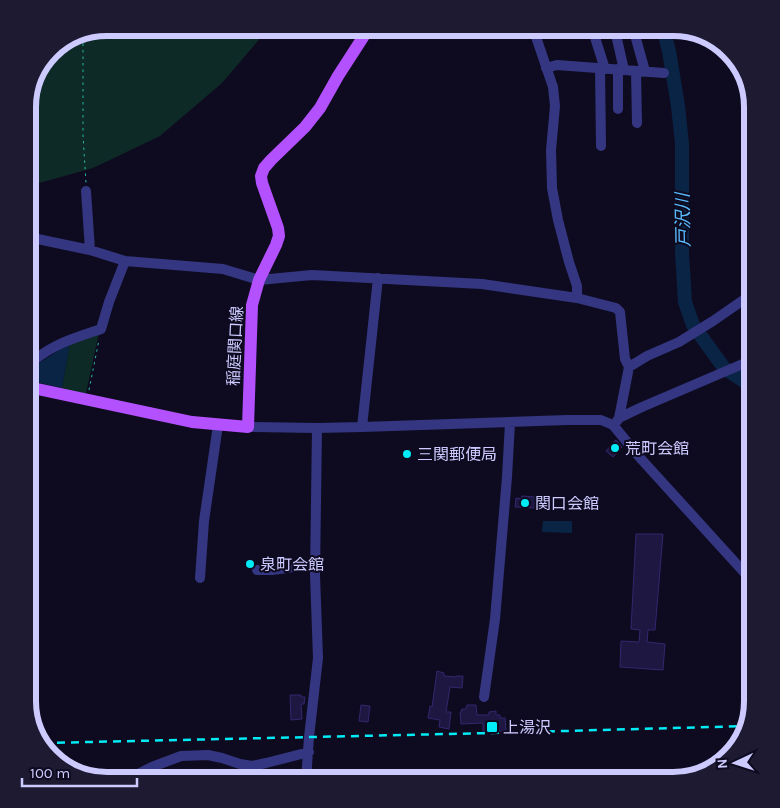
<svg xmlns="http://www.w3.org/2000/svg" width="780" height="808" font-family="Karla,'Noto Sans JP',sans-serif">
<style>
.green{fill:#0e2a27}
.water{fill:#0a2445}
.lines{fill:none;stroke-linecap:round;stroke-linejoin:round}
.river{stroke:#0a2445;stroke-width:14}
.building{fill:#1d1741;stroke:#31286e}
.path{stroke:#28b5a4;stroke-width:1;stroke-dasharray:2.5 4;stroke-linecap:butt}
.minor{stroke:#343681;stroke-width:10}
.major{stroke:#b351ff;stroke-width:12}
.rail{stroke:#00ebf5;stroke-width:2.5;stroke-dasharray:8 6;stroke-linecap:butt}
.poi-dot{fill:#00ebf5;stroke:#0e0b20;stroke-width:2}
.labels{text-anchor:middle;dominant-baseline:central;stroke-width:4;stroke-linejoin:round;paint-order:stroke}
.street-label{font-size:16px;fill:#cdcaff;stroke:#0e0b20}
.poi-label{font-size:16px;fill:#cdcaff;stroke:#0e0b20;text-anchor:start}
.water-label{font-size:18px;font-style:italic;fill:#58bcff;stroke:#0e0b20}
.rim{fill:none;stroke:#cdcaff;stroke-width:6}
</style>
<rect width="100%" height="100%" fill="#0e0b20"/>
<path class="green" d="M107,28H269L222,83L160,136L93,168L32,185L28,184V102L54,47Z
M99,332L85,398L61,393L70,343Z"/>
<path class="water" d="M70,343L62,388L40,383L33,378L32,370L42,361Z
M543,521H572V533L542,532Z"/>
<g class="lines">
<path class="river" d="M663,28L669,51L678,106L682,144V253L685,302L693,325L724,368L752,386"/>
</g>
<path class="building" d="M616,440L622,447L613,457L606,451Z
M522,496L535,497V508L515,507L516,498L522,499Z
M636,534H663L655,630H648L647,642L665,644L663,670L620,667L621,641L639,642L640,630L631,629Z
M437,671L444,673V676L456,677V676H463L462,688L450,687L446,712H451L449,729L439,727L440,720L428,718L430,706L432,707Z
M290,695H301V697H305L304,704H301L302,719L291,720Z
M361,705L370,706L368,722L359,721Z
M467,705H476L477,715H489V712L496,711V715H500V718H505L506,731H483V723L461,724L460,712H461L462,709H466Z"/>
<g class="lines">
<path class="path" d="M83,37V135L86,183
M89,390L99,340"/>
<path class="minor" d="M533,28L553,87L555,106L551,150L552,188L558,220L569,262L577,286V298
M592,28L605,69
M613,28L617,39L624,70
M633,28L645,71
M546,68L557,65L664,73
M600,68L601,146
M618,69V109
M636,71L637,123
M86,191L90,250
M28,237L90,250L125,261L223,269L259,280L312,275L482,284L577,298L616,308L620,312L625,359L629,367L619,418
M28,366C48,345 75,338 101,329L109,302L125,261
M629,367L647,356L679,342L713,321L752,294
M617,421L619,418L642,407L752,360
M248,427L317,428L362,427L567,420H601L613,425L642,460L752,581
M362,427L378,278
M257,570H272L315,564
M200,578L204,521L218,425
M484,697L495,619L507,477L510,423
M132,780L136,775L152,767L181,756L208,755L222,758L240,764L252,766L266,763L309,752
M306,780L309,737L318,658L315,575L317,428"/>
<path class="major" d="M28,387L192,422L248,427L252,305L259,280L276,245L279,236L278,228L262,183L261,176L264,168L271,160L305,127L320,108L338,76L369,28"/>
<path class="rail" d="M43,743L492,733L747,726"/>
</g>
<g class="poi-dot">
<circle cx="615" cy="448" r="5"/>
<circle cx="407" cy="454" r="5"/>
<circle cx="525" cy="503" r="5"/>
<circle cx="250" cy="564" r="5"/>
<rect x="486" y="721" width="12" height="12" rx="2.5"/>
</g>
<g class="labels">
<g class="street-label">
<text transform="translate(235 346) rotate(-87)">稲庭関口線</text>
</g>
<g class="poi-label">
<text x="625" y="448">荒町会館</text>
<text x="417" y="454">三関郵便局</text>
<text x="535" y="503">関口会館</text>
<text x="260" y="564">泉町会館</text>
<text x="503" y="727">上湯沢</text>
</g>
<g class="water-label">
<text transform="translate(683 220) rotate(-91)">戸沢川</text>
</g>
</g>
<path d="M0 0H780V808H0ZM107 36H673A71 71 0 0 1 744 107V701A71 71 0 0 1 673 772H107A71 71 0 0 1 36 701V107A71 71 0 0 1 107 36Z" fill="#1d1a32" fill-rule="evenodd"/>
<path class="rim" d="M107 36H673A71 71 0 0 1 744 107V701A71 71 0 0 1 673 772H107A71 71 0 0 1 36 701V107A71 71 0 0 1 107 36Z"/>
<g transform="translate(735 763) rotate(266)" stroke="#0e0b20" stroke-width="4" paint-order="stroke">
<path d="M0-4L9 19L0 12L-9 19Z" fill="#cdcaff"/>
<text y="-8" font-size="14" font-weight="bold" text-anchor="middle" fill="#cdcaff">N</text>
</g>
<path d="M22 778v8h115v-8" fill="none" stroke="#cdcaff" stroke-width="2.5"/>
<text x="30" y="778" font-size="15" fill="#cdcaff" stroke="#0e0b20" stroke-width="4" paint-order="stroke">100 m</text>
</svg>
